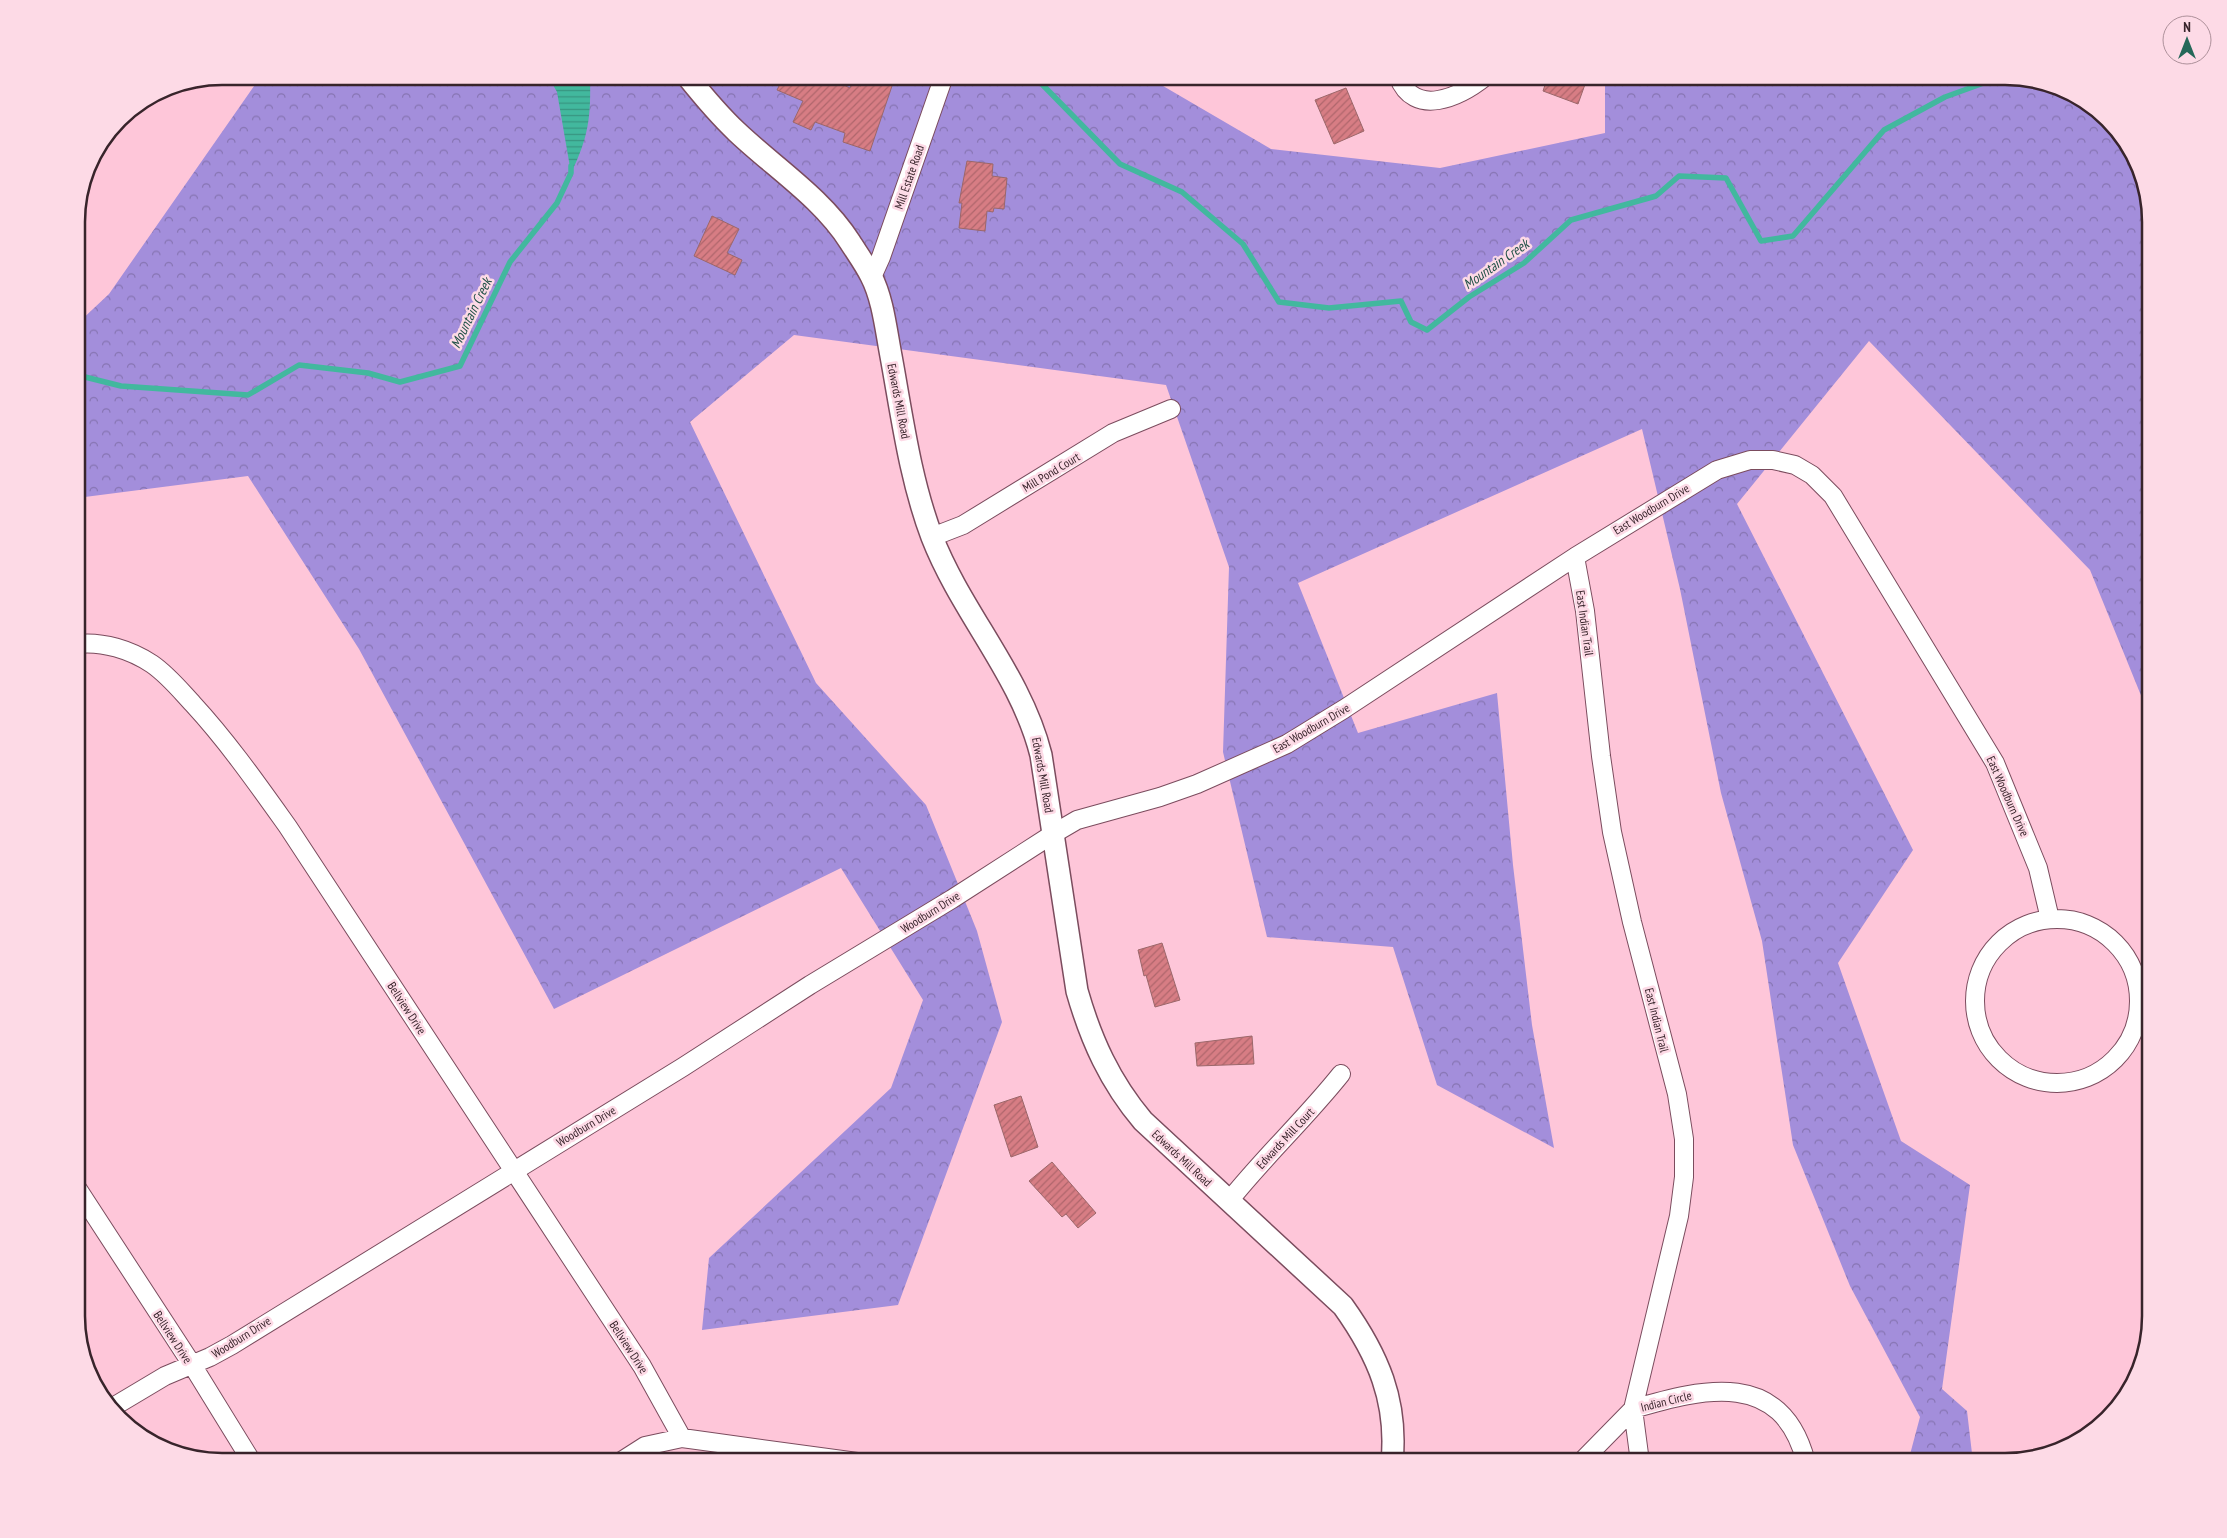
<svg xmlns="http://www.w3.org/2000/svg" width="2227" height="1538" font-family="'PT Sans Narrow',sans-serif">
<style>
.forest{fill:url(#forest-crowns)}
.water{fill:url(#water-rules)}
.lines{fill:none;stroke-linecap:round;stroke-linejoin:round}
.stream{stroke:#42b89e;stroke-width:5.5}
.building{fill:url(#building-hatch);stroke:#9b676a}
.minor-casing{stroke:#7b4c5e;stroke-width:20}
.tertiary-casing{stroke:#7b4c5e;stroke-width:24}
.minor{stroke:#fff;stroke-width:18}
.tertiary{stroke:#fff;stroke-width:21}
.labels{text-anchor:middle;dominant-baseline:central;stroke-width:5;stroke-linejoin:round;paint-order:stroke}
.street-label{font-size:12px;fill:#38242b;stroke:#fddae6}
.water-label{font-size:14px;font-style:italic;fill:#205146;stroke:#fddae6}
.rim{fill:none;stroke:#38242b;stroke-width:2.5}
</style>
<defs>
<pattern id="forest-crowns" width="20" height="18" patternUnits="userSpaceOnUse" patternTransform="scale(1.25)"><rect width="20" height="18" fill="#a38edb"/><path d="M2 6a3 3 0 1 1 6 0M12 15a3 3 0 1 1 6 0" fill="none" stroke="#8674b2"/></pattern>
<pattern id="water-rules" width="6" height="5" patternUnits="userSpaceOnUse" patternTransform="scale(1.25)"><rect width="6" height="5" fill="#42b89e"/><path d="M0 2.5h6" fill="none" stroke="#389581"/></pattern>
<pattern id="building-hatch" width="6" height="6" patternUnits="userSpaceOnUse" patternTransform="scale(1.25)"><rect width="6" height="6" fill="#d77d84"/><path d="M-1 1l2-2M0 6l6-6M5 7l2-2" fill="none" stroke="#af666c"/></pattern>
</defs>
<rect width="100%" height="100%" fill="#fec6d9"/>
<path class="forest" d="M261,76H1146L1271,149L1440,168L1605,133V76H2005L2086,101L2131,149L2151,222V720L2090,570L1869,341L1737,504L1913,850L1838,963L1901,1141L1970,1185L1942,1389L1967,1411L1973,1462H1908L1920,1417L1850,1286L1793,1145L1762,941L1721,793L1680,589L1642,429L1298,583L1358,733L1497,693L1513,865L1532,1025L1554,1148L1437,1085L1393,947L1267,937L1223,752L1229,567L1166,385L794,335L690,422L816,683L926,805L977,931L1002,1022L898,1305L702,1330L709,1258L891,1088L923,1000L841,868L554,1009L359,649L248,476L77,498V324L109,294Z"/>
<path class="water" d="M548,76H590C591,116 589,137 571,173L557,92Z"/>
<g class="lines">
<path class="stream" d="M1034,76L1120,164L1182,192L1243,244L1279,302L1329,308L1401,301L1411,322L1427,330L1469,297L1524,263L1571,220L1656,196L1679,176L1726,178L1761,241L1793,236L1884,130L1945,97L2003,76
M77,375L121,386L248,395L299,365L368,373L400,382L460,366L510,262L557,203L571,173V166"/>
</g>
<path class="building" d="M784,76H823L850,88L852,83L861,86L864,76H874L893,83L870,151L843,142L845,133L815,122L811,130L793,122L803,101L777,90Z
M1548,76H1588L1578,104L1543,91Z
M1346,88L1364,131L1334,144L1315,100Z
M967,161L993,164L992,176L1007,178L1004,209L994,208L993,212L987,211L985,231L959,228L962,203H959Z
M712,216L739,229L727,253L742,260L735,275L694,256Z
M1162,943L1180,1000L1155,1007L1146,975L1144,976L1138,950Z
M1252,1036L1254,1064L1197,1066L1195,1043Z
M1021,1096L1038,1147L1011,1157L994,1105Z
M1052,1162L1096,1213L1078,1228L1066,1214L1062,1217L1029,1181Z"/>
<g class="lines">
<defs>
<path id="minor" d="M1398,76C1414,119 1460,97 1486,76
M872,277L881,257L944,76
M932,537L963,525L1113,433L1171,409
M1575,557L1585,611L1601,756L1612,832L1632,922L1677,1094L1684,1139V1177L1679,1216L1633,1409L1581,1462
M77,644C103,641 131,650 152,664C168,675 180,690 193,704C228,742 258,785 288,827L642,1366L682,1438
M1975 1001a82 82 0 1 1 164 0a82 82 0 1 1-164 0Z
M77,1188L191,1363L252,1462
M1229,1201C1264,1157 1306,1118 1341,1074
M113,1407L165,1376L210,1357L232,1345L683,1067L810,985L952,899L1053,834L1077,820L1160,797L1197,784L1287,744L1344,709L1575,557L1717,470L1750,460H1773L1795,465L1812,475L1833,496L1995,763L2038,868L2050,919
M620,1462L645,1446L682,1438L857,1462
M1640,1462L1633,1409C1704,1388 1782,1369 1806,1462"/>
<path id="tertiary" d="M687,76C703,96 719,115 737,132C775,168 822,198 850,242C857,253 865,264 871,276C883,299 886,330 891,356C902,416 910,479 932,537C962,614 1021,675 1041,755L1077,991C1091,1040 1110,1082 1143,1121L1343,1306C1378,1355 1398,1401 1392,1462"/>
</defs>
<use href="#minor" class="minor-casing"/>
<use href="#tertiary" class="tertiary-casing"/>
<use href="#minor" class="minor"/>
<use href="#tertiary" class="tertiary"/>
</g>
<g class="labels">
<g class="street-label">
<text transform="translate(909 177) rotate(-71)">Mill Estate Road</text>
<text transform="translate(899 401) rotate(79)">Edwards Mill Road</text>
<text transform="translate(1051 472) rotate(-31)">Mill Pond Court</text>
<text transform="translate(1651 509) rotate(-31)">East Woodburn Drive</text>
<text transform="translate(1585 623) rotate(82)">East Indian Trail</text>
<text transform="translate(1311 728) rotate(-30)">East Woodburn Drive</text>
<text transform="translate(1043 775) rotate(80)">Edwards Mill Road</text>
<text transform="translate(2008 796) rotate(66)">East Woodburn Drive</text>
<text transform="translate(930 912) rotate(-32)">Woodburn Drive</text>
<text transform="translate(407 1008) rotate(57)">Bellview Drive</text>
<text transform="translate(1657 1020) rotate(76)">East Indian Trail</text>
<text transform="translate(586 1126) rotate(-31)">Woodburn Drive</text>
<text transform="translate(1285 1138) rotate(-47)">Edwards Mill Court</text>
<text transform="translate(1182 1158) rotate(43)">Edwards Mill Road</text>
<text transform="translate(173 1337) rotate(57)">Bellview Drive</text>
<text transform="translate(241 1337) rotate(-32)">Woodburn Drive</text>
<text transform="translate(629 1347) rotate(57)">Bellview Drive</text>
<text transform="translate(1666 1401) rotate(-14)">Indian Circle</text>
</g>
<g class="water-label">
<text transform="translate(1496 264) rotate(-35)">Mountain Creek</text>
<text transform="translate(471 313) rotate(-64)">Mountain Creek</text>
</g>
</g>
<path d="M0 0H2227V1538H0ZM222 85H2005A137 137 0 0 1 2142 222V1316A137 137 0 0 1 2005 1453H222A137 137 0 0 1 85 1316V222A137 137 0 0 1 222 85Z" fill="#fddae6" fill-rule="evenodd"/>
<path class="rim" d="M222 85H2005A137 137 0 0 1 2142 222V1316A137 137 0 0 1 2005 1453H222A137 137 0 0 1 85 1316V222A137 137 0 0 1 222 85Z"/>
<g transform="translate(2187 40)"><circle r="24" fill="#fddae6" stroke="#ae919b"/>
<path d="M0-4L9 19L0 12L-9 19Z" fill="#256859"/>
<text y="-8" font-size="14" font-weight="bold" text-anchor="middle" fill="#38242b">N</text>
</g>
</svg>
